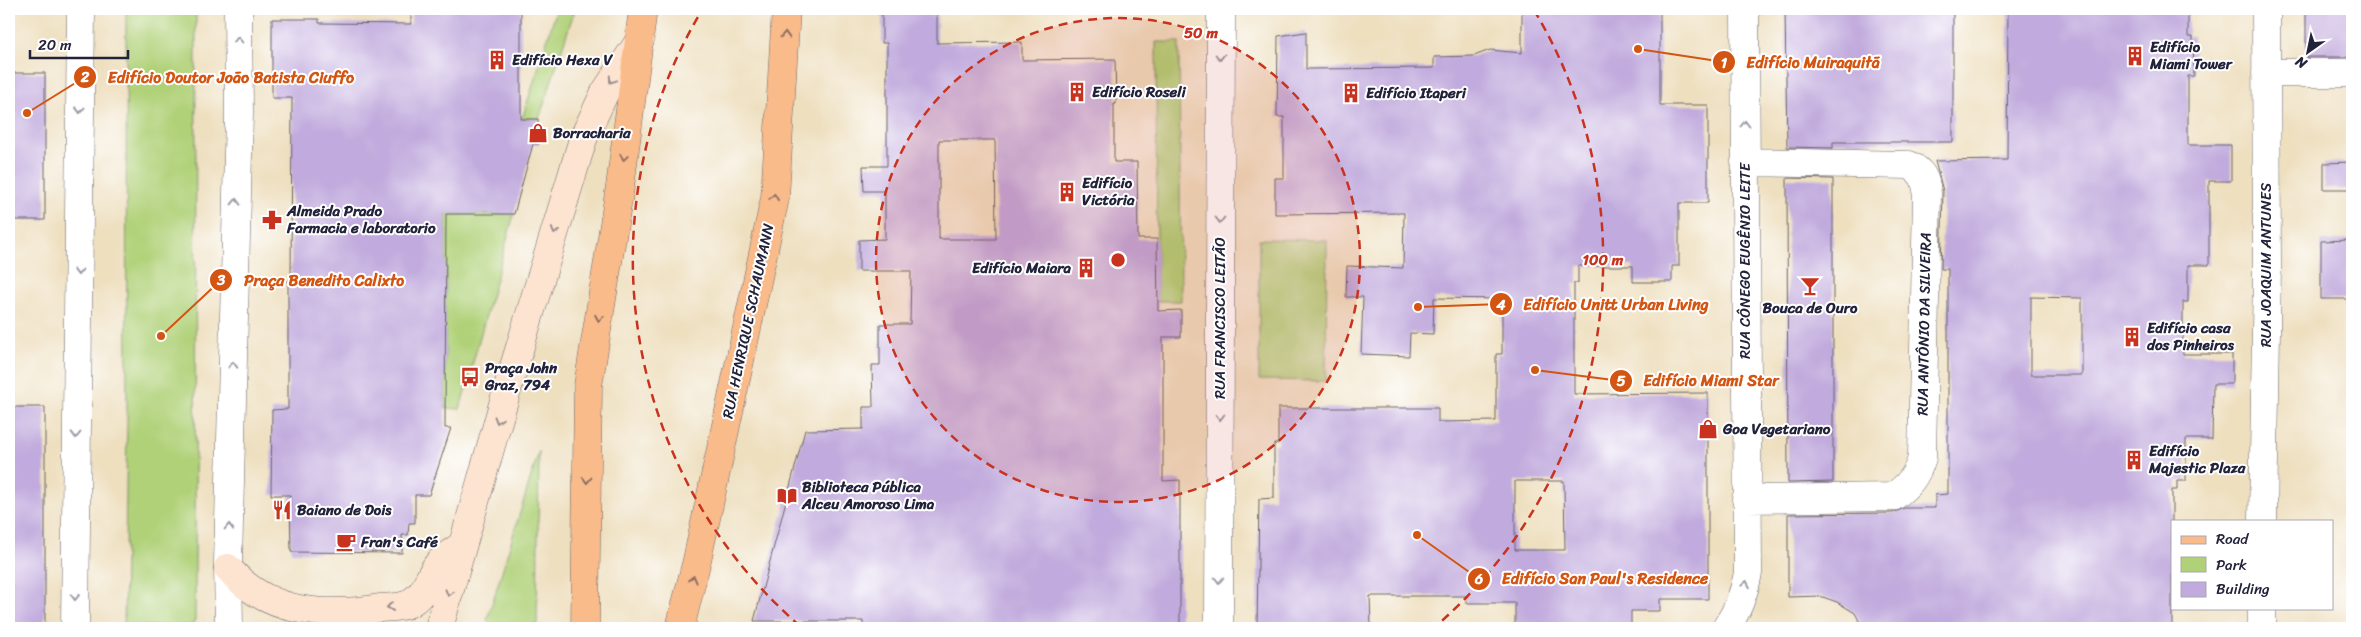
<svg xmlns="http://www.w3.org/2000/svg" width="2361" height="637" font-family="Sriracha,sans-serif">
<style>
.green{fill:#b0d178;stroke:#697a5a}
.building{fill:#c1aadd;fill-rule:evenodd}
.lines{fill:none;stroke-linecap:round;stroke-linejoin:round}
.minor-casing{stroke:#696469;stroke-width:29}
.secondary-casing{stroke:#696469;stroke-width:29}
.primary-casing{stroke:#696469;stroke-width:29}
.minor{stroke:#fff;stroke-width:28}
.secondary{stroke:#fde4d1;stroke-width:28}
.primary{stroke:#fabb8b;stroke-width:28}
.oneway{stroke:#8e6e63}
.oneway2{stroke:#9c9ca7}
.oneway3{stroke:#9a8d8e}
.ring{fill:none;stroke:#c8321e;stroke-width:2.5;stroke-dasharray:9 6}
.labels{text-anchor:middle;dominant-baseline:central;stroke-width:4;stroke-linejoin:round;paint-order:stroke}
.poi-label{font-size:15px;font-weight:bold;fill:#22223b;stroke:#fff;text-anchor:start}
.street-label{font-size:15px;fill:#22223b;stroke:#fff}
.centre{fill:#c8321e;stroke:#fff;stroke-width:2.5}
.ring-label{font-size:15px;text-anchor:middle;font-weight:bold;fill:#c8321e;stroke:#fff;stroke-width:4;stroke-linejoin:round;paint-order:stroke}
.leader{fill:none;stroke:#d45411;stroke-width:2}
.callout-dot{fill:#d45411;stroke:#fff;stroke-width:2}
.mark-label{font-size:15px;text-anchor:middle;font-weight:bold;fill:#fff}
.callout-label{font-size:16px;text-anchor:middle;font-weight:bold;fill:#d45411;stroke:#fff;stroke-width:4;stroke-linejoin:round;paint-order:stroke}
</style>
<rect width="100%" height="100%" fill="#fff"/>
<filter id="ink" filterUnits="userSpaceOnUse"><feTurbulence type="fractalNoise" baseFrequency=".02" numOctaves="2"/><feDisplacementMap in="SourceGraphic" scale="10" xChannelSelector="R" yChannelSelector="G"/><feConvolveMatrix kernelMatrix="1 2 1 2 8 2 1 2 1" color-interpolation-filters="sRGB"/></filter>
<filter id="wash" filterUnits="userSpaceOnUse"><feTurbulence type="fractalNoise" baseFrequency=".0096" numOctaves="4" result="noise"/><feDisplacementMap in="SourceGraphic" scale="20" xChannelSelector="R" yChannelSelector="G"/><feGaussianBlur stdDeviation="1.12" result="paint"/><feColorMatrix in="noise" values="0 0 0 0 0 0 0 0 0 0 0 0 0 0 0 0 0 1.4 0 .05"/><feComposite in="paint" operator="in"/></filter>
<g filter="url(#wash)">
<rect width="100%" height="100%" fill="#eedfbf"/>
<path class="green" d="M126,9H196L195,620L192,625L124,626L127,420Z
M557,9H575L539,119H522Z
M1156,42H1179L1181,301H1157Z
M446,214H514L460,409L445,408Z
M1259,239L1327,240L1326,381L1259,380Z
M539,451L537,625H492L487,620Z"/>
<g id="blocks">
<path class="building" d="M411,9H521V119H538L539,144H533L514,214H446L445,428H451L429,495H415V523H409L408,535H402V553L291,552L290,495H271L272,410L288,409V280H291L292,98H272V19H319V23L411,24Z
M882,9H937V43L1022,42V60L1115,59L1116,104H1114V162H1137L1138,239H1157L1158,311L1181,310V337H1163V481L1180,480V628H892L863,627V621H754L805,430L863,429V407H873L872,365H880V324H910L911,271H859V240L885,239V191H864L863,166H887V43H882ZM939,140H995L996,239H939Z
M1522,9H1660V105H1708V203H1679V266H1672V282H1633V266H1578V283H1574V394L1708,393V599H1660V611H1631V628H1515V603H1467V596H1370L1371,628H1257L1259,499L1274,498V444H1278V408H1438V422L1496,421V354H1502V299L1434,298L1433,334L1410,333L1409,356L1361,354L1363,297H1346L1347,266L1403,268L1404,213L1275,214V178H1284V117H1277L1278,36L1306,32V69L1434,68V57L1474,56L1490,50L1522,53ZM1515,481H1564L1565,550H1515Z
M1785,9H1953V142H1833V148L1787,147Z
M2008,9H2188V37H2193L2194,76H2188V145H2231V181H2209V265H2188V302H2183V354H2232V384H2213L2212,439H2186V481H2177V490H2172V628H1863L1855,613L1837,602L1820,596L1788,597V514L1893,513L1904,508H1935V495L1948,494V269H1941L1943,191L1935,161L2007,160ZM2031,297L2082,298V375H2031Z
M2306,9H2352V57H2306Z
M9,73H45V220H9Z
M2352,162V189H2324V163Z
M1787,178L1833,179V482L1788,483Z
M2352,240V299H2321V241Z
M9,407H45V628H9Z"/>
</g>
</g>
<g filter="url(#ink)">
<use href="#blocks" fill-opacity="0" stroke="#696469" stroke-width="1"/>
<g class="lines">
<defs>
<path id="minor" d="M2266,73H2352
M1745,162L1909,165C1922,171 1926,179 1927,193L1922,458C1916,477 1909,485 1893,497L1746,499
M2263,521L2267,268L2266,9
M75,628L81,9
M229,628L228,563L239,113L238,9
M1219,628L1221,9
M1726,628C1738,611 1744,594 1748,573L1745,9
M2262,628V608"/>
<path id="secondary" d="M228,568C267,614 324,617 380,608C388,607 402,608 410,603C430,590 426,578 438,564C444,556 455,551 462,545
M439,628L509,383L583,139L605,92L640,40"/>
<path id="primary" d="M585,628L588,386L620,187L643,9
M680,628L697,560L775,198L786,9"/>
</defs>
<use href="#minor" class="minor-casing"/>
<use href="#secondary" class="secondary-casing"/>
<use href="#primary" class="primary-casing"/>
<use href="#minor" class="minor"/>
<use href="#secondary" class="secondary"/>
<use href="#primary" class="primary"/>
</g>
<defs><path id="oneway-chevron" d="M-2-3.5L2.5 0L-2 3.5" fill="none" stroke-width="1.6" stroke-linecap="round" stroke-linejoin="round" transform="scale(1.25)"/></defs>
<g class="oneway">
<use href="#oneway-chevron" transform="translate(785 35) rotate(-88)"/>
<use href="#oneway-chevron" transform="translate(624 157) rotate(98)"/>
<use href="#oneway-chevron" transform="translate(774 197) rotate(-82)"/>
<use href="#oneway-chevron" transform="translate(599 318) rotate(99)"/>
<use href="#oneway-chevron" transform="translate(587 480) rotate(91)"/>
<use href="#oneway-chevron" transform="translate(693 579) rotate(-76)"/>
</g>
<g class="oneway2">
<use href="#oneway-chevron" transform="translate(238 40) rotate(-90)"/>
<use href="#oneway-chevron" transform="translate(1220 57) rotate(90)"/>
<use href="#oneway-chevron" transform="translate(80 110) rotate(91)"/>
<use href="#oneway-chevron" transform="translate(1745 124) rotate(-90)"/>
<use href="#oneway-chevron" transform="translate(236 202) rotate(-89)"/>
<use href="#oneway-chevron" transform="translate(1220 220) rotate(90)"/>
<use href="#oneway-chevron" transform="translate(78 272) rotate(91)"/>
<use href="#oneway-chevron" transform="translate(233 365) rotate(-89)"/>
<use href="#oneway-chevron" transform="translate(1220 417) rotate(90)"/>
<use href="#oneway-chevron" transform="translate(76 435) rotate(91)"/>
<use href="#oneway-chevron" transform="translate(229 527) rotate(-89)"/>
<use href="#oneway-chevron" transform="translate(1219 580) rotate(90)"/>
<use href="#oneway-chevron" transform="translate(1746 584) rotate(-80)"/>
<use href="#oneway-chevron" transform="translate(75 597) rotate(91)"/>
</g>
<g class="oneway3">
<use href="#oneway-chevron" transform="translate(612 80) rotate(124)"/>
<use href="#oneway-chevron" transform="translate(555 231) rotate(107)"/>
<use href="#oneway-chevron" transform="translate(498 420) rotate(106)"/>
<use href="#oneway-chevron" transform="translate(449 593) rotate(106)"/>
<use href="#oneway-chevron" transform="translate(390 607) rotate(172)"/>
</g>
</g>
<circle cx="1118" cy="260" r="242" fill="#c8321e" fill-opacity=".12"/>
<g class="ring">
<circle cx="1118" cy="260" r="242"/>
<path d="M800 626A485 485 0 0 1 702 10M1534 10A485 485 0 0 1 1436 626"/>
</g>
<defs>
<symbol id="building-bare" viewBox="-9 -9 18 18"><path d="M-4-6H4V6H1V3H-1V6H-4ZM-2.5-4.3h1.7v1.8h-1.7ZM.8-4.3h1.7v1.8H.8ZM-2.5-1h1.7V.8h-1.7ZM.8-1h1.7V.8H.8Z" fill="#c8321e" stroke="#fff" stroke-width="2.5" paint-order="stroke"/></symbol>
<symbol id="shop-bare" viewBox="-9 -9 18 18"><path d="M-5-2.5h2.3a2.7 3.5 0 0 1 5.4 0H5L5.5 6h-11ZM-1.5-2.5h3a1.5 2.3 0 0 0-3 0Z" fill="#c8321e" stroke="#fff" stroke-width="2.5" paint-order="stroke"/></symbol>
<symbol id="pharmacy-bare" viewBox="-9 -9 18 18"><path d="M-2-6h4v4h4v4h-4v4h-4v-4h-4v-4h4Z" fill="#c8321e" stroke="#fff" stroke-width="2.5" paint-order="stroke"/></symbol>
<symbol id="bar-bare" viewBox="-9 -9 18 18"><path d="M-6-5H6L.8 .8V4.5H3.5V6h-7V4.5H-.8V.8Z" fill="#c8321e" stroke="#fff" stroke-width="2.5" paint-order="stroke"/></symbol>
<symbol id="bus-bare" viewBox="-9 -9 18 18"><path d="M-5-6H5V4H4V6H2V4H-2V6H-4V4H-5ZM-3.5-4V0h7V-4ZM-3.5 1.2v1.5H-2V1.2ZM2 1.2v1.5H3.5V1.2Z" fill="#c8321e" stroke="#fff" stroke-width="2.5" paint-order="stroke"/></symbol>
<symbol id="library-bare" viewBox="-9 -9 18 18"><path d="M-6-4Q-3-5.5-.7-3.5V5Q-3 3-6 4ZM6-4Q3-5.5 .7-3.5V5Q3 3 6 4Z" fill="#c8321e" stroke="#fff" stroke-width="2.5" paint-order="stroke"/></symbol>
<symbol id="restaurant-bare" viewBox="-9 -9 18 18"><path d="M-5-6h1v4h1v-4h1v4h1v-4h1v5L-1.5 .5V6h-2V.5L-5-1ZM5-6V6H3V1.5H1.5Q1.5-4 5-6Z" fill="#c8321e" stroke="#fff" stroke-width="2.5" paint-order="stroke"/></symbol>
<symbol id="cafe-bare" viewBox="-9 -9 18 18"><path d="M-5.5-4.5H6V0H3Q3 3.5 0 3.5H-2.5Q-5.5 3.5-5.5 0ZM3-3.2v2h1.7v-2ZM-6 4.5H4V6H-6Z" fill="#c8321e" stroke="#fff" stroke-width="2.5" paint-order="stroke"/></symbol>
</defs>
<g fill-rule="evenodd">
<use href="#building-bare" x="2121" y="42" width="28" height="28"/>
<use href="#building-bare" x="483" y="46" width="28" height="28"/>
<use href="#building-bare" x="1063" y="78" width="28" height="28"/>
<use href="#building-bare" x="1337" y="79" width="28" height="28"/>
<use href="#shop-bare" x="524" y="119" width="28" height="28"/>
<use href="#building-bare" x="1053" y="178" width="28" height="28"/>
<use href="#pharmacy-bare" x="258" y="206" width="28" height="28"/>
<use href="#building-bare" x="1072" y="254" width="28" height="28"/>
<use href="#bar-bare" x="1796" y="272" width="28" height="28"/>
<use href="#building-bare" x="2118" y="323" width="28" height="28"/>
<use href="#bus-bare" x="456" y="363" width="28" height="28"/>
<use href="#shop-bare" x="1694" y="415" width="28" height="28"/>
<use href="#building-bare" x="2120" y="446" width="28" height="28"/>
<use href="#library-bare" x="773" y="482" width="28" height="28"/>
<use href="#restaurant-bare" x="268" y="496" width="28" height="28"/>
<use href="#cafe-bare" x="332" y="528" width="28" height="28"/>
</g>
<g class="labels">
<g class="poi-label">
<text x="2150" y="47">Edifício<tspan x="2150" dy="17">Miami Tower</tspan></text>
<text x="512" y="60">Edifício Hexa V</text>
<text x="1092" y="92">Edifício Roseli</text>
<text x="1366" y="93">Edifício Itaperi</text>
<text x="553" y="133">Borracharia</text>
<text x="1082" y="183">Edifício<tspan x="1082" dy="17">Victória</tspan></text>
<text x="287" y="211">Almeida Prado<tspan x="287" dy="17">Farmacia e laboratorio</tspan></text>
<text x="1071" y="268" text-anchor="end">Edifício Maiara</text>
<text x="1810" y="308" text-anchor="middle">Bouca de Ouro</text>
<text x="2147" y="328">Edifício casa<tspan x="2147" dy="17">dos Pinheiros</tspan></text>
<text x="485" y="368">Praça John<tspan x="485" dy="17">Graz, 794</tspan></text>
<text x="1723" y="429">Goa Vegetariano</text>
<text x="2149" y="451">Edifício<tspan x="2149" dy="17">Majestic Plaza</tspan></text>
<text x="802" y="487">Biblioteca Pública<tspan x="802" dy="17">Alceu Amoroso Lima</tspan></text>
<text x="297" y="510">Baiano de Dois</text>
<text x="361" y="542">Fran's Café</text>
</g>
<g class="street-label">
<text transform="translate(1745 261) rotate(-90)">RUA CÔNEGO EUGÊNIO LEITE</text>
<text transform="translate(2266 265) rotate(-90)">RUA JOAQUIM ANTUNES</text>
<text transform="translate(1220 318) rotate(-90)">RUA FRANCISCO LEITÃO</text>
<text transform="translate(748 321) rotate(-78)">RUA HENRIQUE SCHAUMANN</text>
<text transform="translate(1924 324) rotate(-89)">RUA ANTÔNIO DA SILVEIRA</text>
</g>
</g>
<circle cx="1118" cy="260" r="8" class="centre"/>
<g class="ring-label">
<text x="1201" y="38">50 m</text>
<text x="1603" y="265">100 m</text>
</g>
<path class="leader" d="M1638 49L1724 62M27 113L85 77M161 336L221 280M1418 307L1501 304M1535 370L1621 381M1417 535L1479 579"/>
<g class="callout-dot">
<circle cx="1638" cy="49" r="5"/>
<circle cx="27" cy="113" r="5"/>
<circle cx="161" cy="336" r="5"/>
<circle cx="1418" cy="307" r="5"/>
<circle cx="1535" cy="370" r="5"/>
<circle cx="1417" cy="535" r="5"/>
<circle cx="1724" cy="62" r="12"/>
<circle cx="85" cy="77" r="12"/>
<circle cx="221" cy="280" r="12"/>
<circle cx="1501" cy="304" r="12"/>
<circle cx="1621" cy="381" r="12"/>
<circle cx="1479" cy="579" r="12"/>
</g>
<g class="mark-label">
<text x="1724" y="68">1</text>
<text x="85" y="82">2</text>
<text x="221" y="285">3</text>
<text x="1501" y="310">4</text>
<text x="1621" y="386">5</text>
<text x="1479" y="584">6</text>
</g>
<g class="callout-label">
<text x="1813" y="68">Edifício Muiraquitã</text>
<text x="231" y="83">Edifício Doutor João Batista Ciuffo</text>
<text x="324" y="286">Praça Benedito Calixto</text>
<text x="1616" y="310">Edifício Unitt Urban Living</text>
<text x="1711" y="386">Edifício Miami Star</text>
<text x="1605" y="584">Edifício San Paul's Residence</text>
</g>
<rect width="2361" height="637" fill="none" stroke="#fff" stroke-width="30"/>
<rect x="2171" y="520" width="162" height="90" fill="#ffffff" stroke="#a7a7b1"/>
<rect x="2181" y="536" width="25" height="8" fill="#fabb8b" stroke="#a7a7b1"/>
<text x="2216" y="544" font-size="15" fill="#22223b">Road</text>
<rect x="2181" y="557" width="25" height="15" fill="#b0d178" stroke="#a7a7b1"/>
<text x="2216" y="570" font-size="15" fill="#22223b">Park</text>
<rect x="2181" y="582" width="25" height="15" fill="#c1aadd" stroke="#a7a7b1"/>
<text x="2216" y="594" font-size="15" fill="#22223b">Building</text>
<g transform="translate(2308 52) rotate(213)" stroke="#ffffff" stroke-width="4" paint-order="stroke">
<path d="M0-4L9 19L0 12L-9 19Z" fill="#22223b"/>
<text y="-8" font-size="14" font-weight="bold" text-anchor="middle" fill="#22223b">N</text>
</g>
<path d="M30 50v8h98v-8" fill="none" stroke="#22223b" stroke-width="2.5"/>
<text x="38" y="50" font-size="15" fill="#22223b" stroke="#ffffff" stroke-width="4" paint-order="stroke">20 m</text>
</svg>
